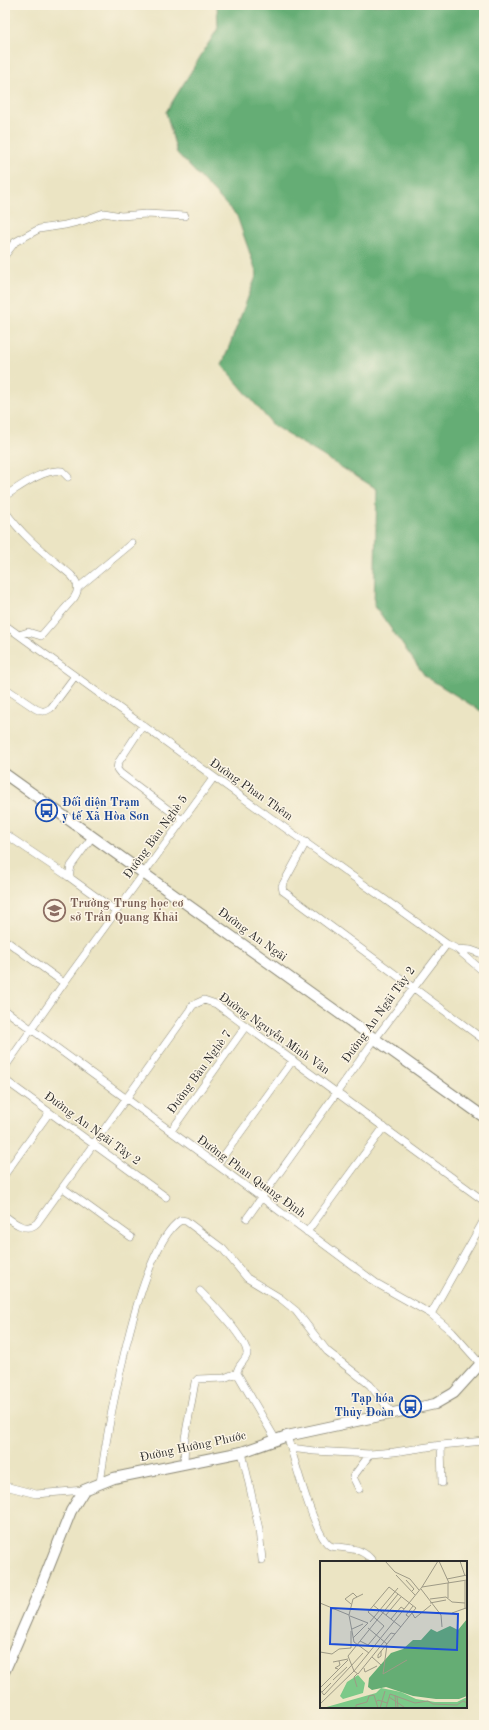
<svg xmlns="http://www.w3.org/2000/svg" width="489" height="1730" font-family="'Old Standard TT',serif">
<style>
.forest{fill:#65ad74;stroke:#486c50}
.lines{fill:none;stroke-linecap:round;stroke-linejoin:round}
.street-casing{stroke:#8b8877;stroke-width:8}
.secondary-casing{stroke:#8b8877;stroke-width:12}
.street{stroke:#fff;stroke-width:7}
.secondary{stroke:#fff;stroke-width:10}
.labels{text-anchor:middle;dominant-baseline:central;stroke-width:3;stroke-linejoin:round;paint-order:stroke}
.street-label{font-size:12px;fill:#2b2b2b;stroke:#fcf5e5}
.transit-label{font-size:12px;font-weight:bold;fill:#164399;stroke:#fcf5e5;text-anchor:start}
.education-label{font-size:12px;font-weight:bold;fill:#785e54;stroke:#fcf5e5;text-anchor:start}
.inset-road{fill:none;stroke:#9e9a86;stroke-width:1}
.view{fill:#1d4ed8;fill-opacity:0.15;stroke:#1d4ed8;stroke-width:2}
.inset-edge{fill:none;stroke:#2b2b2b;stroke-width:2}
</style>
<rect width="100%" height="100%" fill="#fcf5e5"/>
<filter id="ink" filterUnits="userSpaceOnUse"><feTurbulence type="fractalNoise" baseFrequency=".025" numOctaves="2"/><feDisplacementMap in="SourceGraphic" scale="8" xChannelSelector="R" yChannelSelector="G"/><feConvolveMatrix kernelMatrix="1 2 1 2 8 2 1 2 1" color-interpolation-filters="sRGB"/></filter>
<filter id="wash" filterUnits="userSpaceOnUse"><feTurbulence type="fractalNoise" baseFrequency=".012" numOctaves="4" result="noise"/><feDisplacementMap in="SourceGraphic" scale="16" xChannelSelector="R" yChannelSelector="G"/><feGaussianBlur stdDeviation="0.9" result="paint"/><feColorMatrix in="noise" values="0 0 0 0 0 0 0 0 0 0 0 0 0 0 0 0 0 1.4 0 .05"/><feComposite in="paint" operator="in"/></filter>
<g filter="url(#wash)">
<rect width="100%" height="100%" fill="#ebe4c3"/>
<path class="forest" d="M217,5H484V713L425,676L374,605L377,489L274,426L222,365L257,274L237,216L177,153L166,112L218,28Z"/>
</g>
<g filter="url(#ink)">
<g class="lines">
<defs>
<path id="street" d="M5,255L15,242L39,229L65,225L85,220L104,213L121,216L146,214L185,216
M5,496C21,486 42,469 62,471L68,477
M5,511C23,537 47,555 71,575C78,583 80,589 74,598L41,636L28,632L19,635
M79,587L132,543
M5,625L214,777L447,944L457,949L484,972
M5,688L36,709C42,712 45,712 51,708L75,676
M143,725L118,763L117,769L120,773L182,820
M5,834L69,877L116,911
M306,842L282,886L283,891L484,1040
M69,877L71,866L92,837
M5,940L64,983
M457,949L471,950L482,954L484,953
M5,1010L262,1198L376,1283L431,1314L452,1332L484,1368
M5,1067L64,983L214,777
M5,1080L166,1197
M171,1131L246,1026
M217,1165L293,1060
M5,1174L49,1113
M63,1188L131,1237
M5,1216C14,1223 27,1233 37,1223L189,1011L193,1005L204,1000L216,1004L484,1201
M247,1218L375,1039L447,944
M307,1232L384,1127
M200,1291C210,1301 248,1340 247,1354C246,1361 237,1365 237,1373L276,1440
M431,1314L484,1220
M287,1436C294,1457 314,1534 329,1545C331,1547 335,1547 338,1547C353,1549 364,1549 373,1562
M441,1445L442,1483
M291,1448L314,1451L370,1454L394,1452L441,1445L484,1441
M242,1452L259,1529L262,1560
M184,1463L185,1438L195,1382L198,1379L224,1378L237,1373
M100,1483C107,1432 138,1246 181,1220L186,1221L223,1249L247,1278L280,1298L296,1311L327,1351L370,1385L392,1413
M5,1486L36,1494L84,1490
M359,1489L353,1477L370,1454"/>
<path id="secondary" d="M5,774L484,1117
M5,1670L38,1594L71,1511L84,1490L114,1478L242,1452L287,1436L435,1404L454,1393L484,1360"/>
</defs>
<use href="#street" class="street-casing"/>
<use href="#secondary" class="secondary-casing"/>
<use href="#street" class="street"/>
<use href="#secondary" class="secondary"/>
</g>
</g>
<defs>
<symbol id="bus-ring" viewBox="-11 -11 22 22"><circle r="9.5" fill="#fcf5e5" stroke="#1a4fb4" stroke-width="1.5"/><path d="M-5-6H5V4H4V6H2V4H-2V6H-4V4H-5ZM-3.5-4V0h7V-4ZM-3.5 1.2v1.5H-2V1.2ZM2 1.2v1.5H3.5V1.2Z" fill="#1a4fb4"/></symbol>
<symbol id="school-ring" viewBox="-11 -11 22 22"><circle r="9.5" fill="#fcf5e5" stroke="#8d6e63" stroke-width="1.5"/><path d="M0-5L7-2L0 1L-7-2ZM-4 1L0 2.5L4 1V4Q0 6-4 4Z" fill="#8d6e63"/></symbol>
</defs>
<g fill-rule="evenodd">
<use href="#bus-ring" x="34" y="798" width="25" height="25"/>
<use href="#school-ring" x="42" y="898" width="25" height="25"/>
<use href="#bus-ring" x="398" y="1394" width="25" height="25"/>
</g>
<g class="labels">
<g class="street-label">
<text transform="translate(251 790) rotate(35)">Đường Phan Thêm</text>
<text transform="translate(156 837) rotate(-54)">Đường Bàu Nghè 5</text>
<text transform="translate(252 935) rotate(36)">Đường An Ngãi</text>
<text transform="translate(379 1015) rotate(-54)">Đường An Ngãi Tây 2</text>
<text transform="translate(274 1034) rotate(35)">Đường Nguyễn Minh Vân</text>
<text transform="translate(200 1072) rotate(-54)">Đường Bàu Nghè 7</text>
<text transform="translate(92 1129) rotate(36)">Đường An Ngãi Tây 2</text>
<text transform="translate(251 1177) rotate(36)">Đường Phan Quang Định</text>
<text transform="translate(193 1447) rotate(-12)">Đường Hưởng Phước</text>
</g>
<g class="transit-label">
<text x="62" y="803">Đối diện Trạm<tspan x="62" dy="14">y tế Xã Hòa Sơn</tspan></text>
<text x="394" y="1399" text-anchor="end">Tạp hóa<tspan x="394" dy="14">Thủy Đoàn</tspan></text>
</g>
<g class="education-label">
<text x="70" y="904">Trường Trung học cơ<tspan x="70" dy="14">sở Trần Quang Khải</tspan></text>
</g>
</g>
<g transform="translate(320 1561)">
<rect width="147" height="147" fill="#ebe4c3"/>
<path d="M38,114L45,122L43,132L23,138L20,135L27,121ZM61,127L81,131L96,138L115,141H137L147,136V147H3L56,132Z" fill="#7cc988"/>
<path d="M147,58V135L139,138H116L93,135L66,126L52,129L48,126L49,117L71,92L83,88L93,79H101L111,68L117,71L130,65L138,69Z" fill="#65ad74"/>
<path class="inset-road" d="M65,0L75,11L90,18L99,29M119,0L129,22M140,0L145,15M76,14L95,34M127,18L147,14M86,19L94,28L92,30M145,20V48M128,22V37M102,26L147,19M101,28L121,54L122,66M110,38L126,36L132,41L145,42M0,42L29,54L34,81L49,92M110,42L126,39M31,43L25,38L33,32L37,36M53,44L81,66M92,52L95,57L111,44M132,52L146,47M29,54L33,38L43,33M66,54L81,36M30,55L48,62L33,77M89,56L86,54L93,45M71,58L81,46L84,48M50,61L78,27M48,67L67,83M32,68L43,63M31,70V87M75,73L71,72L38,113L34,110L28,95L78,33M40,80L48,84L64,65L48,51L69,26L96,47L58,94V97L61,95V90M67,84L63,113L87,99M0,91L12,93L19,88L31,87M52,96L61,104M13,101L28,98M44,107L45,111L57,105M18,108L15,107L20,104L19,100M13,119L27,106M37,126L34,116L37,113M0,127L28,99M0,129L4,134L43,92M2,131L11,122M75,134L76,147M77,135L78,147M69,136L84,146M56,141L58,139L67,142M0,143L34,110L102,26L118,0M36,147V144L47,141L49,135L54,134L58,147M60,147L65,130M66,147L70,133L95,142L108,140L113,143L137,144L143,140L147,142"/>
<path class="view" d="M11,47L138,53L137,89L10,83Z"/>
<rect width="147" height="147" class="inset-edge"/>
</g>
<rect width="489" height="1730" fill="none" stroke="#fcf5e5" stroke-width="20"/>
</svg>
